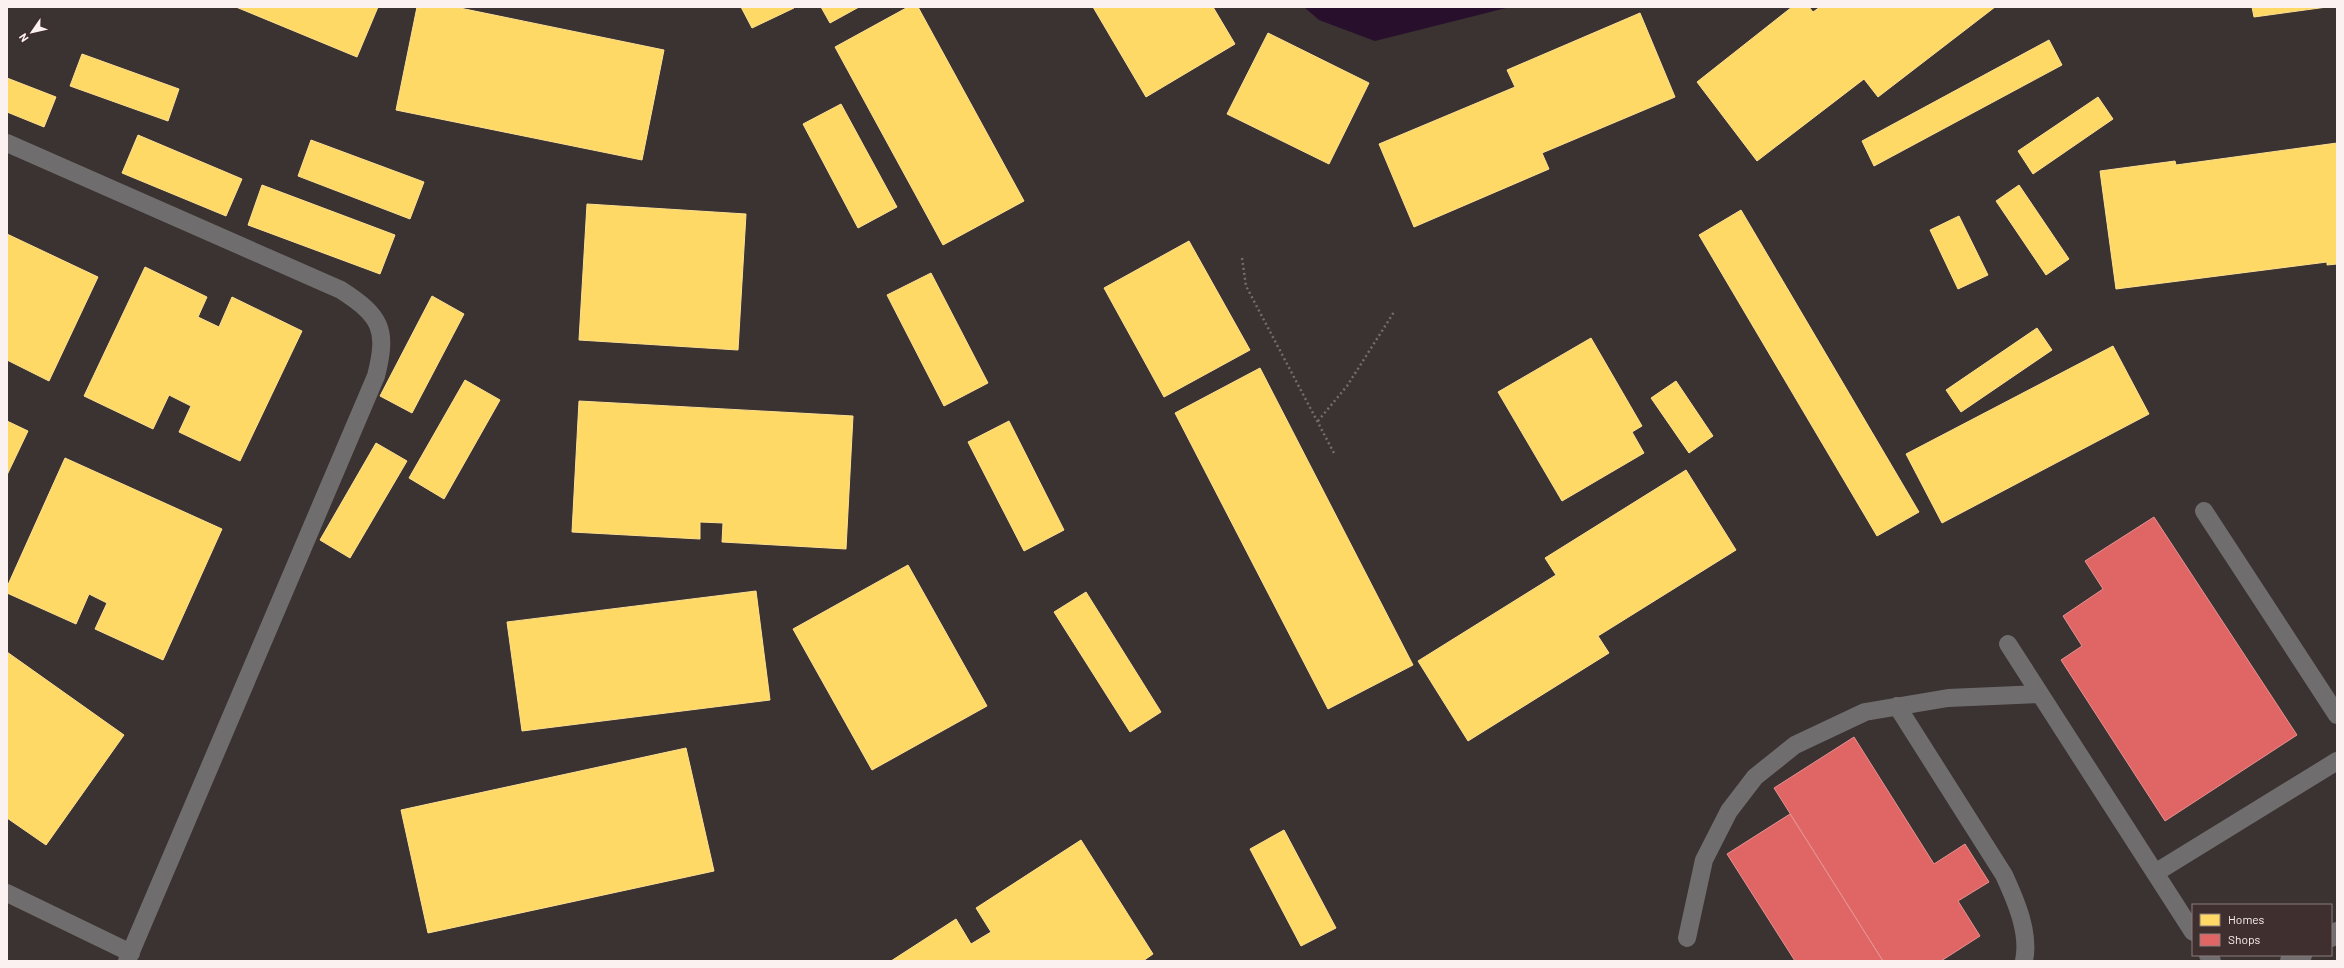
<svg xmlns="http://www.w3.org/2000/svg" width="2344" height="968" font-family="Barlow,sans-serif">
<style>
.water{fill:#280f2c}
.homes{fill:#ffd966;stroke:#fee090}
.shops{fill:#e06666;stroke:#e89090}
.lines{fill:none;stroke-linecap:round;stroke-linejoin:round}
.path{stroke:#726e6e;stroke-width:2.5;stroke-dasharray:2 3;stroke-linecap:butt}
.lane{stroke:#706d6e;stroke-width:18}
.secondary{stroke:#736e6f;stroke-width:22}
</style>
<rect width="100%" height="100%" fill="#3b3232"/>
<path class="water" d="M1304,7H1510L1375,41L1319,20Z"/>
<path class="homes" d="M236,7H378L357,57Z
M417,7H455L664,50L642,160L396,110Z
M741,7H793L794,8L752,28Z
M821,7H859L830,23Z
M908,7H918L1024,201L943,245L835,47Z
M1093,7H1213L1235,44L1146,97Z
M1792,7H1809L1813,12L1820,7H1995L1878,97L1864,79L1757,161L1697,82Z
M2252,7H2327L2254,17Z
M1640,13L1675,97L1542,153L1549,169L1414,227L1379,144L1515,87L1507,70Z
M1268,33L1369,83L1329,164L1227,114Z
M2049,40L2062,65L1874,166L1862,141Z
M82,54L179,89L168,121L70,86Z
M7,78L56,97L44,127L7,112Z
M2098,97L2113,119L2033,174L2018,151Z
M841,104L897,207L858,228L803,124Z
M138,135L242,179L226,216L122,173Z
M311,140L424,182L410,219L298,176Z
M2337,143V264L2327,265V262L2116,289L2100,171L2175,161L2176,165Z
M262,185L395,235L380,274L248,225Z
M2019,185L2069,259L2046,275L1996,201Z
M587,204L746,214L738,350L579,340Z
M1741,210L1919,512L1877,536L1699,235Z
M1959,216L1988,275L1958,289L1930,230Z
M7,234L98,277L49,381L7,360Z
M1189,241L1250,350L1164,397L1104,288Z
M145,267L207,297L198,317L219,327L232,297L302,331L240,461L179,432L191,406L169,395L153,429L84,396Z
M931,273L988,383L944,406L887,295Z
M432,296L464,314L412,413L380,396Z
M2037,328L2052,350L1961,412L1946,390Z
M1591,338L1642,426L1632,432L1644,453L1562,501L1498,392Z
M2113,346L2149,414L1942,523L1906,454Z
M1260,368L1413,665L1328,709L1175,413Z
M465,380L500,400L444,499L409,478Z
M1676,381L1713,436L1689,453L1651,398Z
M579,401L853,416L846,549L722,542L723,523L700,522V539L572,532Z
M7,421L28,431L7,475Z
M1009,421L1064,530L1024,551L968,442Z
M376,443L407,461L350,558L320,540Z
M65,458L222,529L163,660L95,629L107,603L89,594L76,624L7,593V587Z
M1686,470L1736,550L1598,636L1609,653L1468,741L1418,661L1556,575L1545,558Z
M908,565L987,706L872,770L793,629Z
M756,591L770,700L522,731L507,622Z
M1086,592L1161,712L1130,732L1054,612Z
M7,652L124,735L46,845L7,818Z
M686,748L714,871L428,933L401,810Z
M1284,830L1336,928L1301,946L1250,849Z
M1081,840L1153,954L1143,961H891L956,919L971,944L991,932L976,908Z"/>
<path class="shops" d="M2154,517L2297,735L2165,821L2061,660L2082,646L2063,616L2103,589L2085,561Z
M1854,737L1934,864L1965,844L1989,882L1958,901L1980,936L1941,961H1883L1774,788Z
M1790,814L1883,961H1795L1727,854Z"/>
<g class="lines">
<path class="path" d="M1242,258L1246,286L1335,455
M1318,421L1347,386L1394,312"/>
<path class="lane" d="M7,143L341,290C381,316 388,329 376,376L127,961
M2204,511L2337,715
M2008,644L2193,932
M1897,706L2004,875C2016,901 2030,933 2024,961
M2155,873L2337,761
M7,893L131,953
M1687,938L1704,860L1729,811L1755,777L1795,745L1865,712L1948,698L2040,694
M2208,955L2212,961"/>
<path class="secondary" d="M2331,936L2337,933
M2291,961L2301,955"/>
</g>
<rect width="2344" height="968" fill="none" stroke="#fcf1f1" stroke-width="16"/>
<rect x="2192" y="904" width="140" height="52" fill="#3f2f2e" stroke="#8b7d7c"/>
<rect x="2200" y="914" width="20" height="12" fill="#ffd966" stroke="#8b7d7c"/>
<text x="2228" y="924" font-size="12" fill="#fcf1f1">Homes</text>
<rect x="2200" y="934" width="20" height="12" fill="#e06666" stroke="#8b7d7c"/>
<text x="2228" y="944" font-size="12" fill="#fcf1f1">Shops</text>
<g transform="translate(32 32) rotate(236)" stroke="#3f2f2e" stroke-width="3" paint-order="stroke">
<path d="M0-3L7 15L0 10L-7 15Z" fill="#fcf1f1"/>
<text y="-6" font-size="11" font-weight="bold" text-anchor="middle" fill="#fcf1f1">N</text>
</g>
</svg>
